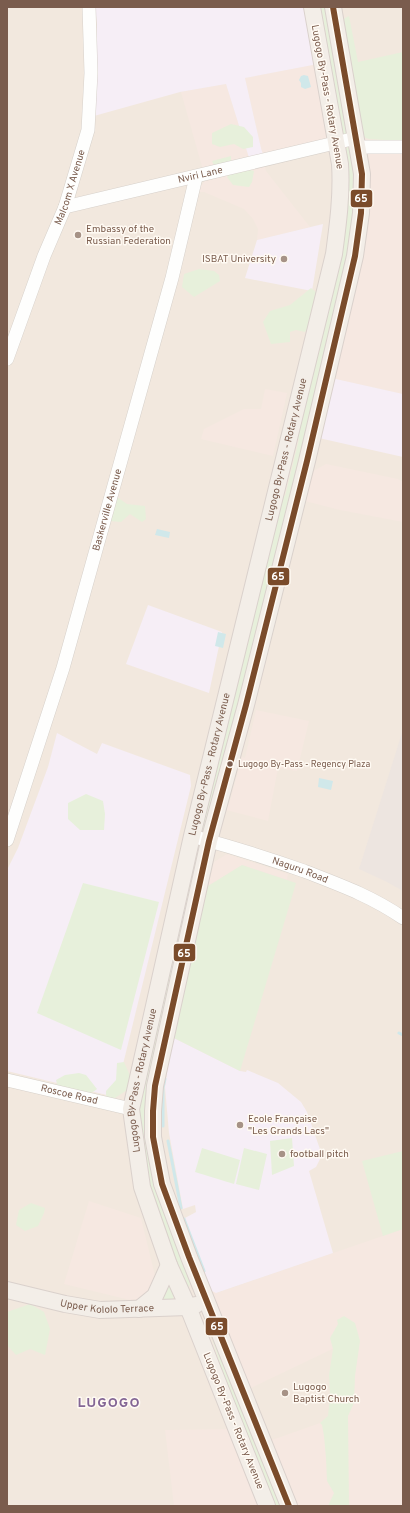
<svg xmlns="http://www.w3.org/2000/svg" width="410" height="1513" font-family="Overpass,sans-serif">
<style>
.residential{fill:#f2e8de}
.commercial{fill:#f6e8e1}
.industrial{fill:#ede5e0}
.education{fill:#f6eef6}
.green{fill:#e7f0db}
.water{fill:#d0e8ea}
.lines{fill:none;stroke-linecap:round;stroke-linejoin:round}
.stream{stroke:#d0e8ea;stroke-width:3}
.minor-casing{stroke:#d7d1cb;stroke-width:14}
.major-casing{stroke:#dad1cc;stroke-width:18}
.minor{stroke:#fefefd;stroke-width:13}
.major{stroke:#f3eee8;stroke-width:16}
.bus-1-casing{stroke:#fffaf3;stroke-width:9}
.bus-1{stroke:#7a4b2a;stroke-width:6}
.poi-dot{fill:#a69286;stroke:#fffaf3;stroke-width:1.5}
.bus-dot{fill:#7a5c4d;stroke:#fffaf3;stroke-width:1.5}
.labels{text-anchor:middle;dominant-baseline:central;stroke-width:3;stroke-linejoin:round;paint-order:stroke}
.bus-label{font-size:9px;fill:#7a5c4d;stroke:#fffaf3;text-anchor:start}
.street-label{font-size:10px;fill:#7a5c4d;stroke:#fffaf3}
.poi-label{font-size:10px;fill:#7a5c4d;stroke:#fffaf3;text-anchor:start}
.district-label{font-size:14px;font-weight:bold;letter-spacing:1px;fill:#846695;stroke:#fffaf3}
.line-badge{stroke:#fffaf3;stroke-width:1.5}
.badge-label{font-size:11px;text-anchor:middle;font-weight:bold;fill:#fff}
</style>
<rect width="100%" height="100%" fill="#f9f5f0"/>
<path class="residential" d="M7,7H403V1506H7Z"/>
<path class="commercial" d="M318,64L328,138L264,158L261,148L245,78Z
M226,84L250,161L203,170L181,92Z
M403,150V394L327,377L340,325L348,327L358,243L368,226L370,164L368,152Z
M265,166L266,171L310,227L257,240L258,229L253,219L244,209L204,192H198L200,187L205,181Z
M265,389L287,393L273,456L201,439L204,429L244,409H261Z
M326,464L398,479L403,482V522L340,510L301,500L308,474Z
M256,710L309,721L297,771L278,768L268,821L226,810L230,801L242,757L245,758Z
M227,854L288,874L287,880L242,865L208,886L214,862Z
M89,1201L141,1218L157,1284L144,1299L130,1300L64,1284Z
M403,1229V1506H294L269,1441L320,1423L335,1415L347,1342L251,1388L210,1290L217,1293Z
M230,1429L259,1505L255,1506H174L165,1430Z"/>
<path class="industrial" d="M402,733H403V891L387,882L359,869Z"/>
<path class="education" d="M95,7H308L318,64L245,78L261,148L264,158L250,161L226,84L180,92L94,116L96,77L97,24Z
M323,224L312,291L245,278L257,240Z
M327,377L403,394V457L310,436Z
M148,605L222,632L209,693L126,664Z
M57,733L97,754L102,743L190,775L191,786L115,1097L7,1071V870L18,848L48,767Z
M172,1037L240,1071L246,1072L247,1070L278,1083L301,1102L307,1112L322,1155L316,1167L309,1171L333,1253L216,1293L210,1290L185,1218L196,1212L195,1205L183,1209L169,1133L165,1087Z"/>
<path class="green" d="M321,7H328L348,134L343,135Z
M349,16L358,62L403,52V141L369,139L363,137L351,64H352L343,21L345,18Z
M231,124L244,127L253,137V147L243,149L234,144L220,147L212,144V133Z
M351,145H353L356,203L346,270L208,833L200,834L280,495L285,496L299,439L294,438L345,149Z
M231,156V162L215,167L212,161Z
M251,170L254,171L252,182L249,187L233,185L227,177L230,173Z
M199,269L214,271L219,275L220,281L194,297L182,287L184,274Z
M311,288L317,293L316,314L305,332L296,330L290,332V342L271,344L263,322L270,311L290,305Z
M117,497L127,504L145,506L146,519L142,522L130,514L121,522L110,521Z
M86,794L103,801L105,814L104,830H80L68,819V803Z
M198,844H201L149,1083L183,1258V1264L190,1283L189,1287L187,1288L184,1286L146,1175L137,1121L139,1096Z
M242,865L296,883L240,1071L172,1037L183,980L208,886Z
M83,883L159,902L121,1050L37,1013Z
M124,1062L132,1080L130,1088L112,1100L106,1097V1091L116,1080L117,1063Z
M79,1073L86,1075L97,1089C87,1099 69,1091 58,1088L56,1080L65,1075Z
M292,1138L294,1166L272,1175L270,1141Z
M202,1148L240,1160L234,1184L195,1172Z
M244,1148L267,1154L259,1190L236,1184Z
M403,1151V1229L383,1236L362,1161Z
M31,1203L45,1208L44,1213L38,1226L25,1231L16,1225L19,1210Z
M169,1278L174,1295L173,1300L158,1301Z
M30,1304L44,1312L50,1329L45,1355L30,1349L16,1355L7,1345V1312Z
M206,1315L283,1506H272C260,1475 248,1445 236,1414C225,1382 217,1349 204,1318Z
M344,1316L355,1323L360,1341L355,1376L354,1403L348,1416L349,1506H328L334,1493L327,1481L326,1458L324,1436L322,1425L320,1423L328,1416L330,1396L329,1375L333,1349L330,1338L338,1324L337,1320Z"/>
<path class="water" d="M304,75L308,76L311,87L305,89L301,87V83L299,80L301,76Z
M157,529L170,532L169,538L155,535Z
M218,632L226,634L223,648L215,646Z
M319,778L333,781L331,790L318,787Z"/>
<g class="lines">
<path class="stream" d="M399,1033L403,1035
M163,1126V1088L165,1079
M168,1141L181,1208
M184,1219L204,1271"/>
<defs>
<g id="minor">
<path d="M358,147H403"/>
<path id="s1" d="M65,207L356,138"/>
<path id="s2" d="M7,359L44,256L65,207L88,130L91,73L89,7"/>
<path id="s3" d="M199,838C235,848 270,859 304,871C340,885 371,896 403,918"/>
<path id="s4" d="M7,840L63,668L172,278L196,177"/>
<path id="s5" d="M7,1080L131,1109"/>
</g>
<g id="major">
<path id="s6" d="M7,1290L65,1304L100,1310L188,1307L196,1305"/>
<path d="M139,1309L155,1296L169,1265"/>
<path id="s7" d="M267,1506L188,1307L169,1265L142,1187L131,1109L192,836L334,254C338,224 342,194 340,164L312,7"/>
<path d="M289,1506L189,1257L162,1184L153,1137V1111L155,1086L209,841L246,705L307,461L355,256L361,213L362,174L333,7"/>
</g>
</defs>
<use href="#minor" class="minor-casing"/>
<use href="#major" class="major-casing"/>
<use href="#minor" class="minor"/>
<use href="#major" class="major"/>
<defs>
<path id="bus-1" d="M289,1506L189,1257L162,1184L153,1137V1111L155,1086L209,841L246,705L307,461L355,256L361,213L362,174L333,7"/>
</defs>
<use href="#bus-1" class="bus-1-casing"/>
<use href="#bus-1" class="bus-1"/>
</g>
<g class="poi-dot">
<circle cx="78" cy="235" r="4"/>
<circle cx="284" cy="259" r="4"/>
<circle cx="240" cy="1125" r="4"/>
<circle cx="282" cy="1154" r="4"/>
<circle cx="285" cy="1393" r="4"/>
</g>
<circle class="bus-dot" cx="230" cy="764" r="3.5"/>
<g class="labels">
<g class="bus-label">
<text x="238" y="764">Lugogo By-Pass - Regency Plaza</text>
</g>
<g class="street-label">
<text transform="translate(327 97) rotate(80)">Lugogo By-Pass - Rotary Avenue</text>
<text stroke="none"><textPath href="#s1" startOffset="139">Nviri Lane</textPath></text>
<text stroke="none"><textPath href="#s2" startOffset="183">Malcom X Avenue</textPath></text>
<text stroke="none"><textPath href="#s7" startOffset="1099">Lugogo By-Pass - Rotary Avenue</textPath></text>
<text stroke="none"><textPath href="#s4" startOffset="345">Baskerville Avenue</textPath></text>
<text stroke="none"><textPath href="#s7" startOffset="775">Lugogo By-Pass - Rotary Avenue</textPath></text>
<text stroke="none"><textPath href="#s3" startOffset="106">Naguru Road</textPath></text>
<text stroke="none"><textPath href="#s7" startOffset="451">Lugogo By-Pass - Rotary Avenue</textPath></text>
<text stroke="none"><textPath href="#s5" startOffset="64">Roscoe Road</textPath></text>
<text stroke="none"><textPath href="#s6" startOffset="102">Upper Kololo Terrace</textPath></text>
<text transform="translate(233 1421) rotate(68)">Lugogo By-Pass - Rotary Avenue</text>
</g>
<g class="poi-label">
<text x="86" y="229">Embassy of the<tspan x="86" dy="12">Russian Federation</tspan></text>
<text x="276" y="259" text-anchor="end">ISBAT University</text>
<text x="248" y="1119">Ecole Française<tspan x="248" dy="12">"Les Grands Lacs"</tspan></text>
<text x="290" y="1154">football pitch</text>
<text x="293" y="1387">Lugogo<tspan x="293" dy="12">Baptist Church</tspan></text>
</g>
<g class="district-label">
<text x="109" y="1403">LUGOGO</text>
</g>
</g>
<g class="line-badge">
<rect x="350" y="189" width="23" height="19" rx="4" fill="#7a4b2a"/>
<rect x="267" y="567" width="23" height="19" rx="4" fill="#7a4b2a"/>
<rect x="173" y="943" width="23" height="19" rx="4" fill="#7a4b2a"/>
<rect x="205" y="1317" width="23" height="19" rx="4" fill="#7a4b2a"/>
</g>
<g class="badge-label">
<text x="361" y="202">65</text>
<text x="278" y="580">65</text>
<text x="184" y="957">65</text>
<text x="217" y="1330">65</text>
</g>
<rect width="410" height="1513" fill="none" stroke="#7a5c4d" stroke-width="16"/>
</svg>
